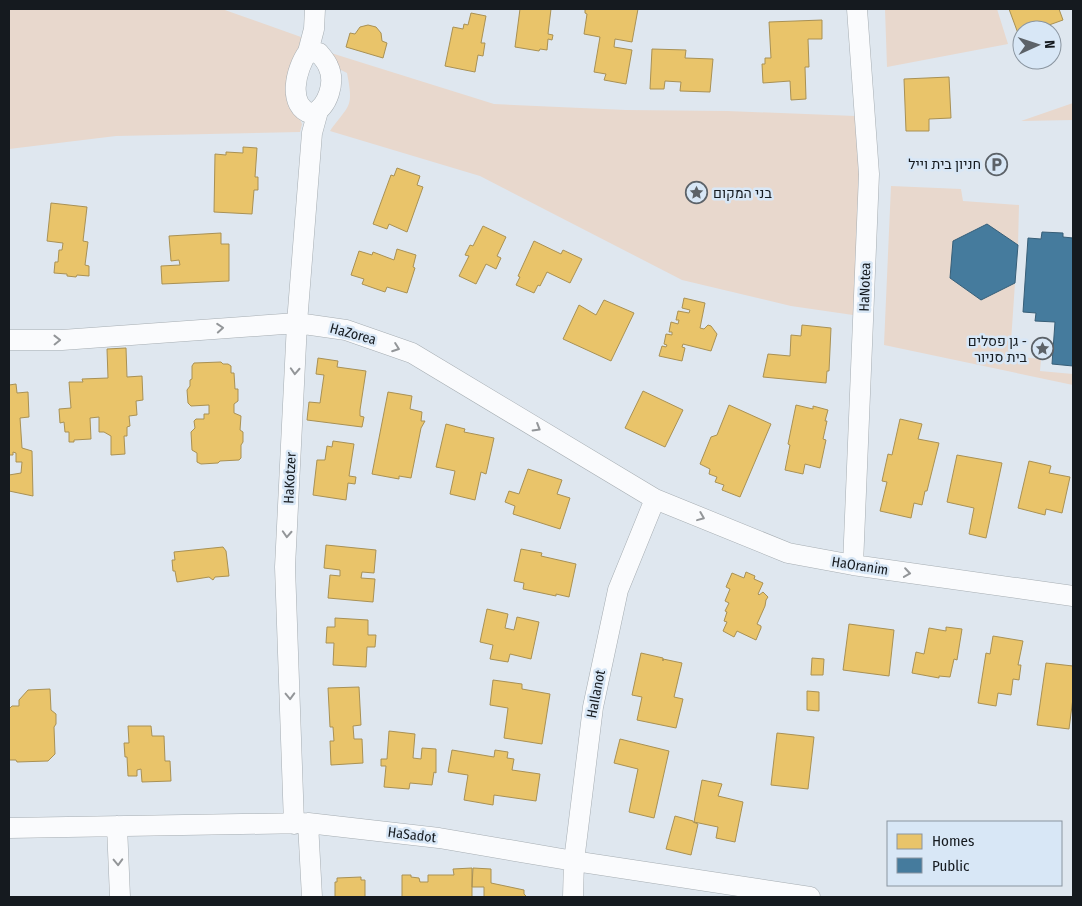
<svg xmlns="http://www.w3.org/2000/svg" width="1082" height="906" font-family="'Fira Sans Condensed',Heebo,sans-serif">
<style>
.green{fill:#e8d8cd}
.homes{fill:#e9c46a;stroke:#a99154}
.public{fill:#457b9d;stroke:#375e77}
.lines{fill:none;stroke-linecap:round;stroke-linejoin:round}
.minor-casing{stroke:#a6adb2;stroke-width:21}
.minor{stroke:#fafbfd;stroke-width:20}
.oneway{stroke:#939699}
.labels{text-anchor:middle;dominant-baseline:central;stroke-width:5;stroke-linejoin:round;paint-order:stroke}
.poi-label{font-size:14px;fill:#151a1f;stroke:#d8e7f6;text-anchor:end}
.street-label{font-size:14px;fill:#151a1f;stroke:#d8e7f6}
</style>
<rect width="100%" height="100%" fill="#dfe7ef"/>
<path class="green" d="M9,9H222L301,37L299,48L294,58L297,113L302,124L300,132L116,136L9,149Z
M885,9H997L1008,44L887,67Z
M331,53L494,104L626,110L727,111L855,116L860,172L853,315L791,306L682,280L480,176L330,131C349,104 354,109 347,73L337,68Z
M1073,103V120L1021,121Z
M891,186L961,189L963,201L1019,205L1018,245L986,224L953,241L950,278L981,300L1015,283L1010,356L1041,359L1040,371L1073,374V385L884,345Z"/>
<path class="homes" d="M520,9H551L548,34L553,35L552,40L548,39L547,50L540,49L539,51L515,47Z
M585,9H638L632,42L615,39L614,47L632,50L626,84L604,80L606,74L594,72L600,37L584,34L587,14L585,13Z
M1009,9H1059L1063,20L1035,30H1022V35L1019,36Z
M471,13L486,16L481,43H485L483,56L478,55L475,72L445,66L453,27L463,29L464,24L468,25Z
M822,20V39H808L809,67H805L806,99L791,100L790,81L763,83L762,64H765V58H771L769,22Z
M368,25L376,27L381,33L382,41L387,43L383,58L346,47L350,33L355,34L360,27Z
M652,49L686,50L685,58L713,59L710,92L680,91L681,82L665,81L664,89H650Z
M949,77L951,118L929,119V131H906L904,79Z
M243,147L257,148L255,177H258V190H254L252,214L214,212L215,154L226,155V152L243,153Z
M397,168L420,176L417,185L423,187L407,232L389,224L387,229L373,224L391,175L394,176Z
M51,203L87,207L83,241L88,242L85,265L89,266V276L77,275L76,277L67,276V274L54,273L55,262H58L59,250H62L63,243L47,241Z
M483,226L506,237L497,256L501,258L496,269L486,264L476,284L459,276L469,256L465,255L470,245L473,246Z
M221,233V244H229V281L162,284L161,266L180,265L179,260L171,261L169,236Z
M534,241L561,254L563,250L582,259L570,283L547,272L540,286L538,285L534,293L516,285L520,277L518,276Z
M397,249L416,255L413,267L415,268L407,293L387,287L385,292L362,284L364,279L351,275L359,251L372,255L373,252L394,260Z
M684,298L705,303L700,328L704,329L708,325L711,326L717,334L711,351L683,344L682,347L685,348L682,361L659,356L662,346L666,347L667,345L664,344L666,334L672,335V332H669L671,322L678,324L679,320H676L678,311L689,313L690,310L682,308Z
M604,300L634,313L611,361L563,339L579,305L596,315Z
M802,325L831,328L829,371H827L826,383L763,377L768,354L790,356L791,335L801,336Z
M126,348L127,377L142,376L143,400L136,401L137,415L129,416L130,426L127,427V436H124L125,454L111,455V436L104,432H99V417L90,418L91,439L74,440V442H69V432H65L64,422L60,423L59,409L71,408L69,382H83L82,379L108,378L107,349Z
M318,358L338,361L337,367L366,371L360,410V416L364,417L362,427L307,420L309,402L320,403L324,375L316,374Z
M221,362L223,364H228L231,366V373H234L235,389H238V401L234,404V413L241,416L240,430L243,432V442L241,445V458L239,460L220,461L218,463L201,464L197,462V453L192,450L191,432L195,428L194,421L196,419H204V414H209V405L191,406L188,403L187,390L190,386V380L192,379V366L194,363Z
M16,384L17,393L28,392L29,417L20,418L22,448L32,451L33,496L9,491V475L21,473L22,462H16V453L13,452V455H9V385Z
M643,391L683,410L665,447L625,428Z
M388,392L412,396L410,409L422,412L421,421H425L421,428L411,478L399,476V479L372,474Z
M729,405L771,424L740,497L722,490L724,485L715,482L717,477L709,474L710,469L700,464L711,437L717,435Z
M796,405L813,409V406L828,410L825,421H827L823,439L826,440L820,468L805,464L803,474L785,470L790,445L788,444Z
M900,419L922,424L918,439L939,443L927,491H925L922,505L914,503L911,518L880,511L887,482L882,481L888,454L892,455Z
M446,424L465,429L464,432L494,438L486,474L481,472L475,500L450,494L455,471L436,467Z
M333,441L354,444L349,476L356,477L355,484L348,483L346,500L313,495L317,460H325L327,446L332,447Z
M957,455L1002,463L986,538L969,534L974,508L947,502Z
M1029,461L1051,466L1049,473L1070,477L1062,513L1046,509L1045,515L1018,508Z
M528,469L562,480L557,494L570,498L560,529L513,514L515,506L505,502L509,491L519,494Z
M326,545L376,550L374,573L362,572L361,578L375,579L373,602L328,598L330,575L340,576V570L324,568Z
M223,547L226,551L229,576L215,577L213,580L209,577L177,582L175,571H173L172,560H175L174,552Z
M521,549L542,553L541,556L576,564L569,597L556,594V596L523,589L524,583L514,581Z
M746,572L755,576L754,579L763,583L758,594L759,595L763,592L768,597L766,600L765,606L757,624L761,626V628L756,640L737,631L734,637L723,631L727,622L724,621L727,612L725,611L729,603L725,601L730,589L726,587L732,573L744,578Z
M487,609L508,614L505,628L514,630L517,617L539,622L531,659L510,654L508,662L490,659L493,645L480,642Z
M335,618L368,620V635H376L375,647H367L366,667L333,665L334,643H326L327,627H335Z
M849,624L894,630L889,676L843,670Z
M946,627L962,629L957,660L954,659L950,677L939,676V678L912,673L916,652L924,654L929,628L946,631Z
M993,636L1023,641L1018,665H1021L1019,680L1013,679L1011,695L998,693L996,706L978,703L986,653L990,654Z
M641,653L663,658V661V659L682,663L674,697L683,699L676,728L637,720L642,697L632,695Z
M812,658L824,659L823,675H811Z
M1046,663L1073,666V698L1069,729L1037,725Z
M493,680L522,684V689L550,694L542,744L504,738L508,708L490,705Z
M359,687L361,725L353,726L354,739H362L363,763L331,765L330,741H334L333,727H330L328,688Z
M50,689L51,710L56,714V724L54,727L55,754L48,761L17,762L16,760H9V709L12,706H19V700L28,690Z
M807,691L819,692V711L807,710Z
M128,726H151L152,736H164L165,761H170L171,781L142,782L141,769L137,770V776H128L127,757H125L124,743H129Z
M389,731L415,734L413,758L421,759L422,748L436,749V773L434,772L432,785L410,783L409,789L384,787L386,766H381V759H387Z
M777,733L814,737L808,789L771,785Z
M620,739L669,751L654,818L629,812L638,769L614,763Z
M452,750L494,757L495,750L508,752L507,758L514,759L512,770L540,774L536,801L494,795L493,805L464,800L468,775L448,772Z
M702,780L722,784L718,796L743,802L735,842L716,838L718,827L694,822Z
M675,816L693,821V822L698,824L691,855L666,849Z
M472,868V897H402V875H411V877L419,878L420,882H428V875H454L453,869Z
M473,868L491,869V883L524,890V894L527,897H484V887H472Z
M361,877V880H365V897H335V882H337V878Z"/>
<path class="public" d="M987,224L1018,245L1015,283L981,300L950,278L953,241Z
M1042,232L1063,233V237L1073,238V366L1052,364L1055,322L1035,321L1036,313L1023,312L1028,238L1041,239Z"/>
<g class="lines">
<defs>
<path id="minor" d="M308,52L319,53C322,57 326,61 328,66C336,82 328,107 312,114C286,107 296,68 308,52Z
M308,52L314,29L315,9
M9,340H62L297,323L346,330L412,353L655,499L788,553L853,565L1073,596
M853,565L869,174L857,9
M308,823L312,897
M294,824L285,567L297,323L312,133L318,111
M117,826L120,897
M9,828L308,823L439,838L574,861L810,897
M573,897L574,861L593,707L618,590L655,499"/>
</defs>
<use href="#minor" class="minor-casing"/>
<use href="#minor" class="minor"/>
</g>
<defs><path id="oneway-chevron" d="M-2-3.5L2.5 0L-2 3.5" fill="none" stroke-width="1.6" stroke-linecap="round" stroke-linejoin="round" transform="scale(1.25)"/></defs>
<g class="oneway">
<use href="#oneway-chevron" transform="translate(220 328) rotate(-4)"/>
<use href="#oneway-chevron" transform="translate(57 340) rotate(-1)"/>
<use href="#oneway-chevron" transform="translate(396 348) rotate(20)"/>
<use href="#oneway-chevron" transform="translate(295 371) rotate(93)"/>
<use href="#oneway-chevron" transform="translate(537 428) rotate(31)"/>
<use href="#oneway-chevron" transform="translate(701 517) rotate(22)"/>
<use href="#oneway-chevron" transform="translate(287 534) rotate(93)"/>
<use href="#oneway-chevron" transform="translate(907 573) rotate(8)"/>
<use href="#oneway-chevron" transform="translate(290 696) rotate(88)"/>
<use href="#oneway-chevron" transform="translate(118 862) rotate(88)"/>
</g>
<defs>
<symbol id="parking-ring" viewBox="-11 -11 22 22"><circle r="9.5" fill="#d8e7f6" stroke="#5c6268" stroke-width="1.5"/><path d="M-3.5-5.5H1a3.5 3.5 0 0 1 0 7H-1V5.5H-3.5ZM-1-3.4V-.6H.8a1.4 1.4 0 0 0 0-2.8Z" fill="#5c6268"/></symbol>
<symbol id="sight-ring" viewBox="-11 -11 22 22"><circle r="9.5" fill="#d8e7f6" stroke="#5c6268" stroke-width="1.5"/><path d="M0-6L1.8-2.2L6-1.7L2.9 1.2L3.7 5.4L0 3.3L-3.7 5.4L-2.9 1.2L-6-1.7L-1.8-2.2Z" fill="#5c6268"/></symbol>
</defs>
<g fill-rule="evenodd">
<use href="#parking-ring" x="984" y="152" width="25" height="25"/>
<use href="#sight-ring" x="684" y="180" width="25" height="25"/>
<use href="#sight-ring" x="1030" y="336" width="25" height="25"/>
</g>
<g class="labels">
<g class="poi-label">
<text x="981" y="164">חניון בית וייל</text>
<text x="713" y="193" text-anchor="start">בני המקום</text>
<text x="1027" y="341">גן פסלים -<tspan x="1027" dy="16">בית סניור</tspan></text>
</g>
<g class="street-label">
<text transform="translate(865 287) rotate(-88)">HaNotea</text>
<text transform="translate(353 334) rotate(15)">HaZorea</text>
<text transform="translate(290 478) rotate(-87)">HaKotzer</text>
<text transform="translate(860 566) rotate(9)">HaOranim</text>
<text transform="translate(596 694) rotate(-79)">HaIlanot</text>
<text transform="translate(412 835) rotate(7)">HaSadot</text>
</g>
</g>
<rect width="1082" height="906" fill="none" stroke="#151a1f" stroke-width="20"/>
<rect x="887" y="821" width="175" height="65" fill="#d8e7f6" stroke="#8a95a0"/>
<rect x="897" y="834" width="25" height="15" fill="#e9c46a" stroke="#8a95a0"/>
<text x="932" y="846" font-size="15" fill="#151a1f">Homes</text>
<rect x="897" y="858" width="25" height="15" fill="#457b9d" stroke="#8a95a0"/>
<text x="932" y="871" font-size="15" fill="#151a1f">Public</text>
<g transform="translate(1037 45) rotate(87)"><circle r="24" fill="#d8e7f6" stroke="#8a95a0"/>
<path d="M0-4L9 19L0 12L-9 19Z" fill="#5c6268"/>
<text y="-8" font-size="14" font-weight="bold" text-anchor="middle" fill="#151a1f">N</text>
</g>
</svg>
